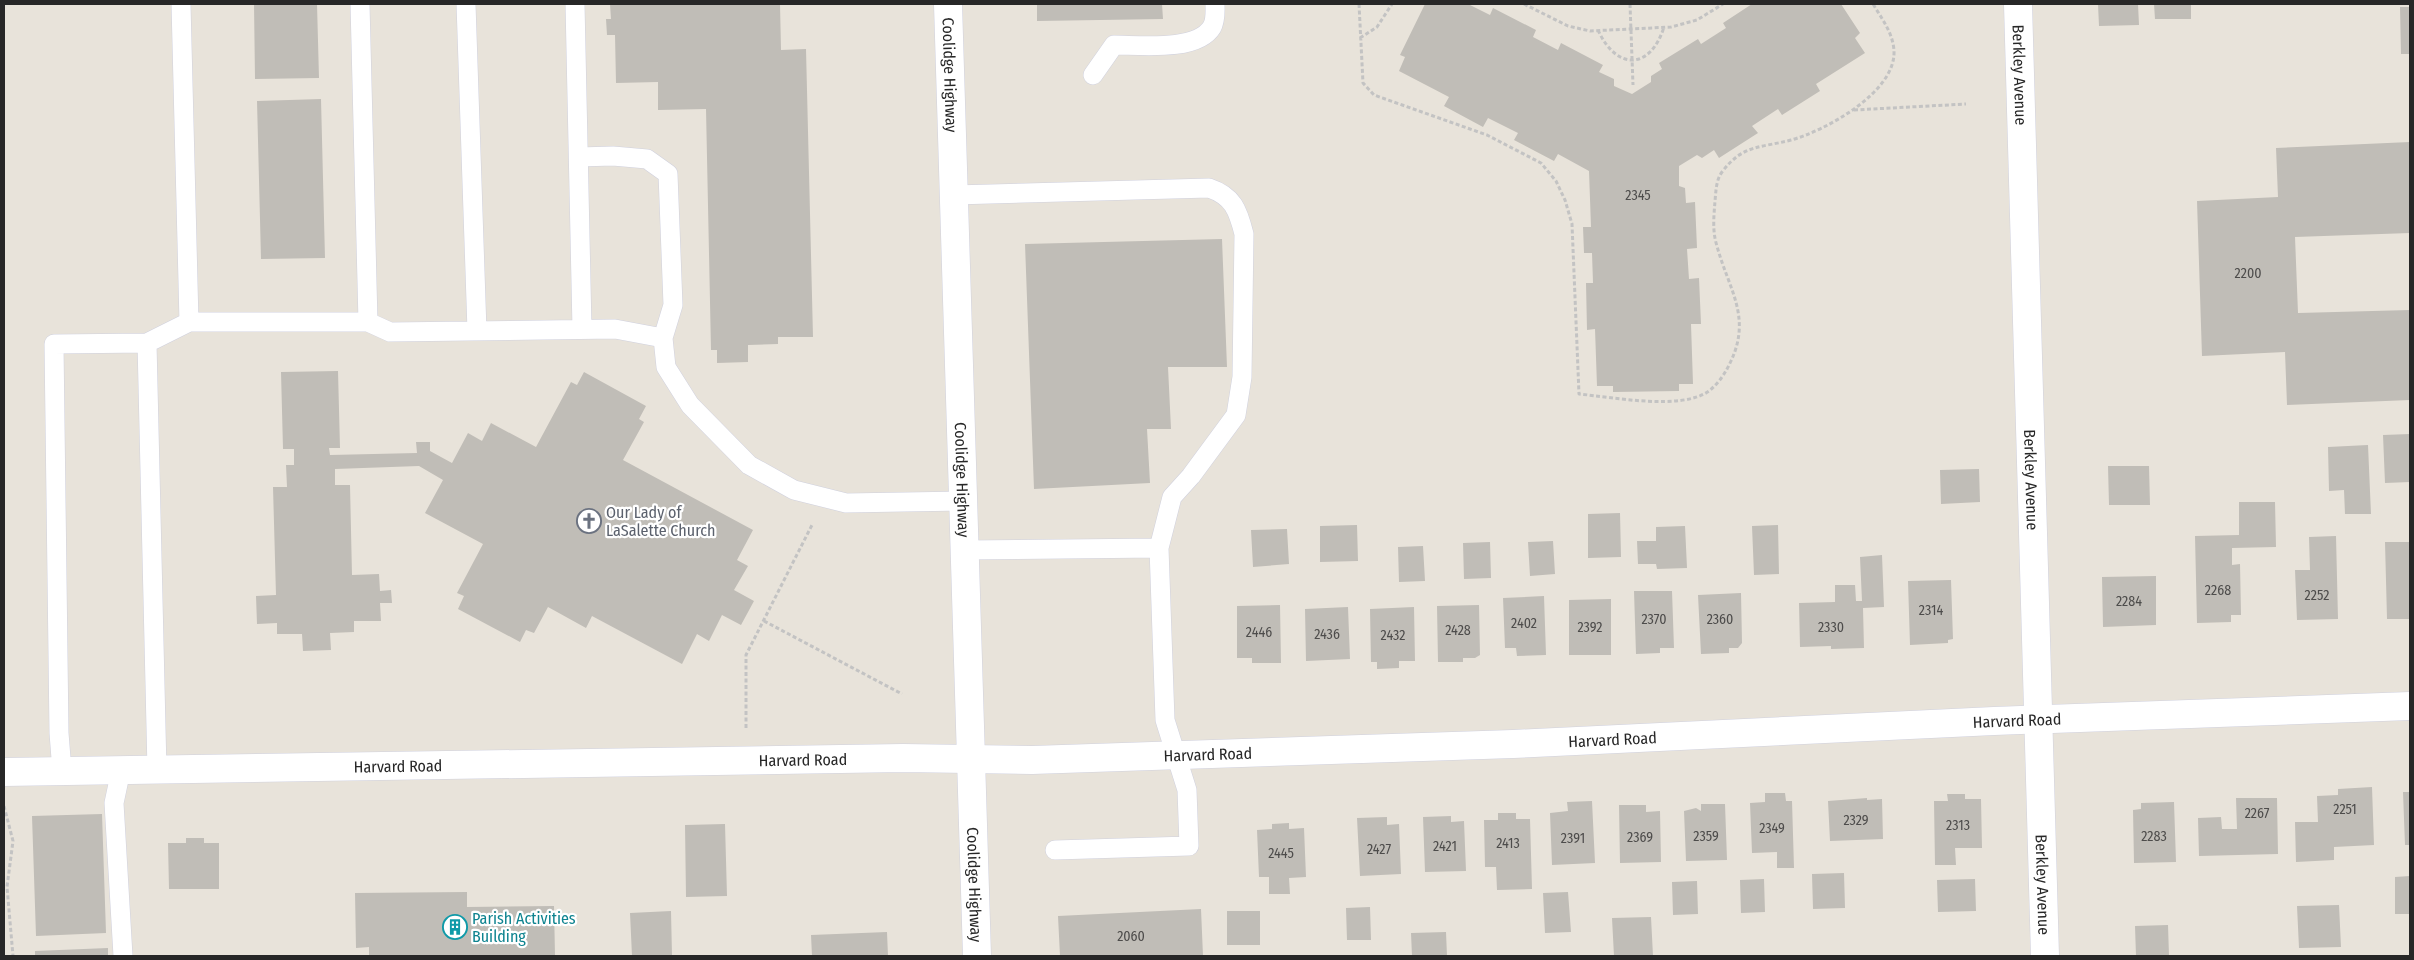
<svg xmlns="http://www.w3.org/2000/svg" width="2414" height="960" font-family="'Fira Sans Condensed',sans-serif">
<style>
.building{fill:#c0bdb7}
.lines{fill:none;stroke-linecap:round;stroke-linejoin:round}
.service-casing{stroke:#d0d1de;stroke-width:20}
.minor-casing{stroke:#d0d1de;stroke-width:29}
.secondary-casing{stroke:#d0d1de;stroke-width:29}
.path{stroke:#c3c3c3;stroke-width:3;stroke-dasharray:4 2.5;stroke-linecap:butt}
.service{stroke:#fff;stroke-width:19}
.minor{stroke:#fff;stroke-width:28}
.secondary{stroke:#fff;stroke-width:28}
.labels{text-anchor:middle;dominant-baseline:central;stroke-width:4.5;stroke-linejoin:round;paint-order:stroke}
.number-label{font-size:14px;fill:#4d4c4b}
.street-label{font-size:16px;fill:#272727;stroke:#fff}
.worship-label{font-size:16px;fill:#5b616d;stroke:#fff;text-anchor:start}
.culture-label{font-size:16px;fill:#0d838f;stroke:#fff;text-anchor:start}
</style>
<rect width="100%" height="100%" fill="#e8e3da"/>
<path class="building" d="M254,4H317L319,78L255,79Z
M610,4H780L781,50L806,49L813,337H778V344L748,345V362L717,363V350H711L706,109L658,110V82L616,83L615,35H607L606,19H611Z
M1037,4H1162L1163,19L1037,21Z
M1425,4H1468L1490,15L1493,8L1536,30L1533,37L1558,50L1561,43L1603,65L1599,72L1614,79V86L1632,94L1651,82V76L1662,69L1659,63L1698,39L1701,44L1726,28L1723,23L1752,4H1841L1860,33L1855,38L1865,53L1816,84L1820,91L1782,115L1778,109L1752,126L1758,133L1719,158L1714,150L1702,158L1697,155L1679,166V186L1685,188L1686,203L1695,202L1697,248L1687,249L1689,279L1699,278L1701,324H1691L1693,384H1679V391L1613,392V386H1597L1595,329L1587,330L1586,283H1593L1592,253H1584L1583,227H1591L1589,171L1558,154L1554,161L1514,140L1518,133L1488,118L1483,127L1444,106L1449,97L1399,71L1405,57L1400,55Z
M2098,4H2138L2139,25L2099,26Z
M2154,4H2191V19H2155Z
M2400,7H2410V54H2401Z
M321,99L325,258L261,259L257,101Z
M2410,142V233L2295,237L2298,313L2410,310V400L2287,405L2285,352L2202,356L2197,201L2278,197L2276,148Z
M1222,239L1227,367H1168L1171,429H1147L1150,483L1034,489L1025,244Z
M338,371L340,448H329L330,455L417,453L416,442H430V451L452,463L468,433L482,441L491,423L536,447L571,382L577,385L584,372L646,406L639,419L644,422L623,460L753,530L737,560L748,566L734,590L754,601L741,625L722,615L709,641L697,634L682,664L592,616L586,628L548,607L534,633L526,630L520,642L458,609L464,596L457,593L483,544L425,513L443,480L419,466L335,469V485H350L352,575L379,574L380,591L391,590L392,603H380L381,621H354V632L330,633L331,650L303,651L302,634H277V623L257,624L256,596L276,595L273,487H287L286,465H294V449H283L281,372Z
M2410,434V482L2385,483L2383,435Z
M2368,445L2371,514H2345L2344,490L2329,491L2328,447Z
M2108,466H2149L2150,505H2109Z
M1979,469L1980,502L1941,504L1940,470Z
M2239,502H2275L2276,547L2232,548V565L2240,564L2241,615H2231V622L2197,623L2195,536L2239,535Z
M1620,513L1621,557L1588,558V514Z
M1357,525L1358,561L1320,562V526Z
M1778,525L1779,574L1754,575L1752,526Z
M1685,526L1687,568L1657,569L1656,564H1638L1637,541H1656V527Z
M1287,529L1289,564L1253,567L1251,530Z
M2336,536L2338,619L2297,620L2295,570H2310L2309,537Z
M1553,541L1555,574L1530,576L1528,542Z
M1490,542L1491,578L1464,579L1463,543Z
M2385,542H2410V619H2387Z
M1423,546L1425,581L1399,582L1398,547Z
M1882,555L1884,607L1863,608L1864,648L1831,649V646L1800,647L1799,603L1835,602V585H1855L1856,601H1862L1860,557Z
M2156,576V625L2103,627L2102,577Z
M1951,580L1953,639L1948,640V643L1910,645L1908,581Z
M1634,591H1672L1674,648H1660V653L1636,654Z
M1741,593L1742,643L1738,648H1729V653L1701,654L1698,595Z
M1544,596L1546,655L1517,656L1516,648H1505L1503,598Z
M1611,599V655H1569V600Z
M1280,605L1281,663H1252V658H1237V606Z
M1479,605L1480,655L1475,658H1463V662H1438L1437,606Z
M1348,607L1350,659L1306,661L1305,609Z
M1414,607L1415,661H1399V668L1377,669V662H1371L1370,609Z
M2372,787L2374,845L2334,847V860L2296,862L2295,822H2318L2317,796L2338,795V789Z
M2403,792H2410V845H2405Z
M1765,793H1785L1786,801H1792L1794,868H1777V852L1752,853L1750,803L1765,802Z
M1947,794H1965V799H1981L1982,848H1955L1956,865H1935L1934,801H1948Z
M1867,798V800L1882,799L1883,839L1830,841L1828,801Z
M2236,798H2277L2278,854L2199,856L2198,818L2221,817L2222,829H2237Z
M1592,801L1595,863L1552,865L1550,813L1568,811L1567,802Z
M2174,802L2176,862L2134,863L2133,810L2141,809V803Z
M1701,804H1725L1727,860L1686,861L1684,811L1696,808L1701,811Z
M1619,805H1646V812L1660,811L1661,862L1620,863Z
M1498,813H1516V819H1530L1532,889L1497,890L1496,867H1485L1484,820H1498Z
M102,814L106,933L36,936L32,816Z
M1451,816V822L1464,821L1466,871L1425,872L1423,817Z
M1387,817V825L1399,824L1401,874L1360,876L1357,818Z
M1289,823V829L1304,828L1306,877L1289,878L1290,894H1269V877H1259L1257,830L1272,829V824Z
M725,824L727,896L686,897L685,825Z
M186,838H204V843H219V889H169L168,843H186Z
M1844,873L1845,908L1813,909L1812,874Z
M2410,876V914H2395V877Z
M1764,879L1765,912L1741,913L1740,880Z
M1975,879L1976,911L1938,912L1937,880Z
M1697,881L1698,914L1673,915L1672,882Z
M467,892V907L554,906L555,956H369V947L356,948L355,893Z
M1568,892L1571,932L1545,933L1543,893Z
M2339,905L2341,947L2299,948L2297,906Z
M1370,907L1371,940H1347L1346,908Z
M1201,909L1203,956H1060L1058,916Z
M671,911L672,956H632L630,913Z
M1227,911H1260V945H1227Z
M1651,917L1653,956H1614L1612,918Z
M2168,925L2169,956H2136L2135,926Z
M887,932L888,956H812L811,935Z
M1446,932L1447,956H1412L1411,933Z
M108,948V956H35V951Z"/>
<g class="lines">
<defs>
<path id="service" d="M181,4L189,322
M360,4L368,322
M466,4L477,331
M575,4L582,329
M1093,75L1114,45C1139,45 1197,52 1212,27C1216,20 1215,11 1215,4
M579,157L613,156L647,159L668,174L673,305L663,338L666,367L690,405L749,465L794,490L846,503L963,501
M954,195L1209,188C1233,196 1238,210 1244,234L1242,377L1236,415L1191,476L1172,497L1159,548
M147,343L157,770
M965,550L1159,548L1165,720L1187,790L1189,846L1055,850
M121,770L114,803L123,956
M62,771L59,733L54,344L147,343L189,322H368L390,332L615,329L663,338"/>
<g id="minor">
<path id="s1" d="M2018,4L2045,956"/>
<path id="s2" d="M4,772L903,758L1032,760L1513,744L1994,721L2410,706"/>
</g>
<g id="secondary">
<path id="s3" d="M948,4L977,956"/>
</g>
</defs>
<use href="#service" class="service-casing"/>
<use href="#minor" class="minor-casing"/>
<use href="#secondary" class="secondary-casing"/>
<path class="path" d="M1359,4L1363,83L1374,95L1487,135L1541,163L1556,181L1565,200L1572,224L1579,394C1612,397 1681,411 1709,391C1719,383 1726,372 1731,361C1752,316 1728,288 1717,246C1712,231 1714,215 1715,201C1716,191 1716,180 1722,172C1743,144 1761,148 1791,140C1825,131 1896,92 1894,51C1893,33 1882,19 1873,4
M1524,4L1568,26L1590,31L1671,27L1697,20L1723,4
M1630,4L1633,85
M1598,30C1616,70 1650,71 1664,27
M1360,38L1377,27L1392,4
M1854,110L1966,104
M764,621L902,694
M746,728V655L813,523
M4,806L13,841L7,887L13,956"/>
<use href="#service" class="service"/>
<use href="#minor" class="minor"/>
<use href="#secondary" class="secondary"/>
</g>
<defs>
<symbol id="church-ring" viewBox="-11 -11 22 22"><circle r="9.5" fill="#fff" stroke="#6b7280" stroke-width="1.5"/><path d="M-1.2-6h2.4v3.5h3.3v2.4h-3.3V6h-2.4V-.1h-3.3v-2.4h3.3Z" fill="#6b7280"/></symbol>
<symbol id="building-ring" viewBox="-11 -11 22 22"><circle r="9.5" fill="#fff" stroke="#0f9aa8" stroke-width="1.5"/><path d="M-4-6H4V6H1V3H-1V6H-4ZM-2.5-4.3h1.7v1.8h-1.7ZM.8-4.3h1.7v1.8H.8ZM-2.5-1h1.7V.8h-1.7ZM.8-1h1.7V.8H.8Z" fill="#0f9aa8"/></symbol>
</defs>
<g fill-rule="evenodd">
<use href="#church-ring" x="575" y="507" width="28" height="28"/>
<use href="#building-ring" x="441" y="913" width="28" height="28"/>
</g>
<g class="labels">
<g class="number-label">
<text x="1638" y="195">2345</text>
<text x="2248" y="273">2200</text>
<text x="2218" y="590">2268</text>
<text x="2317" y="595">2252</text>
<text x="2129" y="601">2284</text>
<text x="1931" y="610">2314</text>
<text x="1654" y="619">2370</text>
<text x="1720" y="619">2360</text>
<text x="1524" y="623">2402</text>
<text x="1590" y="627">2392</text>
<text x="1831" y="627">2330</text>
<text x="1458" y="630">2428</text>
<text x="1259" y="632">2446</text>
<text x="1327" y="634">2436</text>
<text x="1393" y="635">2432</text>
<text x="2345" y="809">2251</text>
<text x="2257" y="813">2267</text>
<text x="1856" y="820">2329</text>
<text x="1958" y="825">2313</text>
<text x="1772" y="828">2349</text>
<text x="1706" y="836">2359</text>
<text x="2154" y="836">2283</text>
<text x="1640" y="837">2369</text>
<text x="1573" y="838">2391</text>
<text x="1508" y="843">2413</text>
<text x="1445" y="846">2421</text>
<text x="1379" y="849">2427</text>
<text x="1281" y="853">2445</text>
<text x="1131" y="936">2060</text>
</g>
<g class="street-label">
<text stroke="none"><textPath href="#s3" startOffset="71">Coolidge Highway</textPath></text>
<text stroke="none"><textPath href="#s1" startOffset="71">Berkley Avenue</textPath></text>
<text stroke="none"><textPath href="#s3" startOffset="476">Coolidge Highway</textPath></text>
<text stroke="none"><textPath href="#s1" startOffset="476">Berkley Avenue</textPath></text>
<text stroke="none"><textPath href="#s2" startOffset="2014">Harvard Road</textPath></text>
<text stroke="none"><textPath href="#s2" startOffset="1609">Harvard Road</textPath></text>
<text stroke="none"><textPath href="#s2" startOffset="1204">Harvard Road</textPath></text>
<text stroke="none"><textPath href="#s2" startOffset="799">Harvard Road</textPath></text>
<text stroke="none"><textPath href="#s2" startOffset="394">Harvard Road</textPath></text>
<text stroke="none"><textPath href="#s3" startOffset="881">Coolidge Highway</textPath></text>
<text stroke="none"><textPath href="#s1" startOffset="881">Berkley Avenue</textPath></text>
</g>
<g class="worship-label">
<text x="606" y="512">Our Lady of<tspan x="606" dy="18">LaSalette Church</tspan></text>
</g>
<g class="culture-label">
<text x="472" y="918">Parish Activities<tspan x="472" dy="18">Building</tspan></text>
</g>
</g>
<rect width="2414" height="960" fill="none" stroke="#272727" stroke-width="10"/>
</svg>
